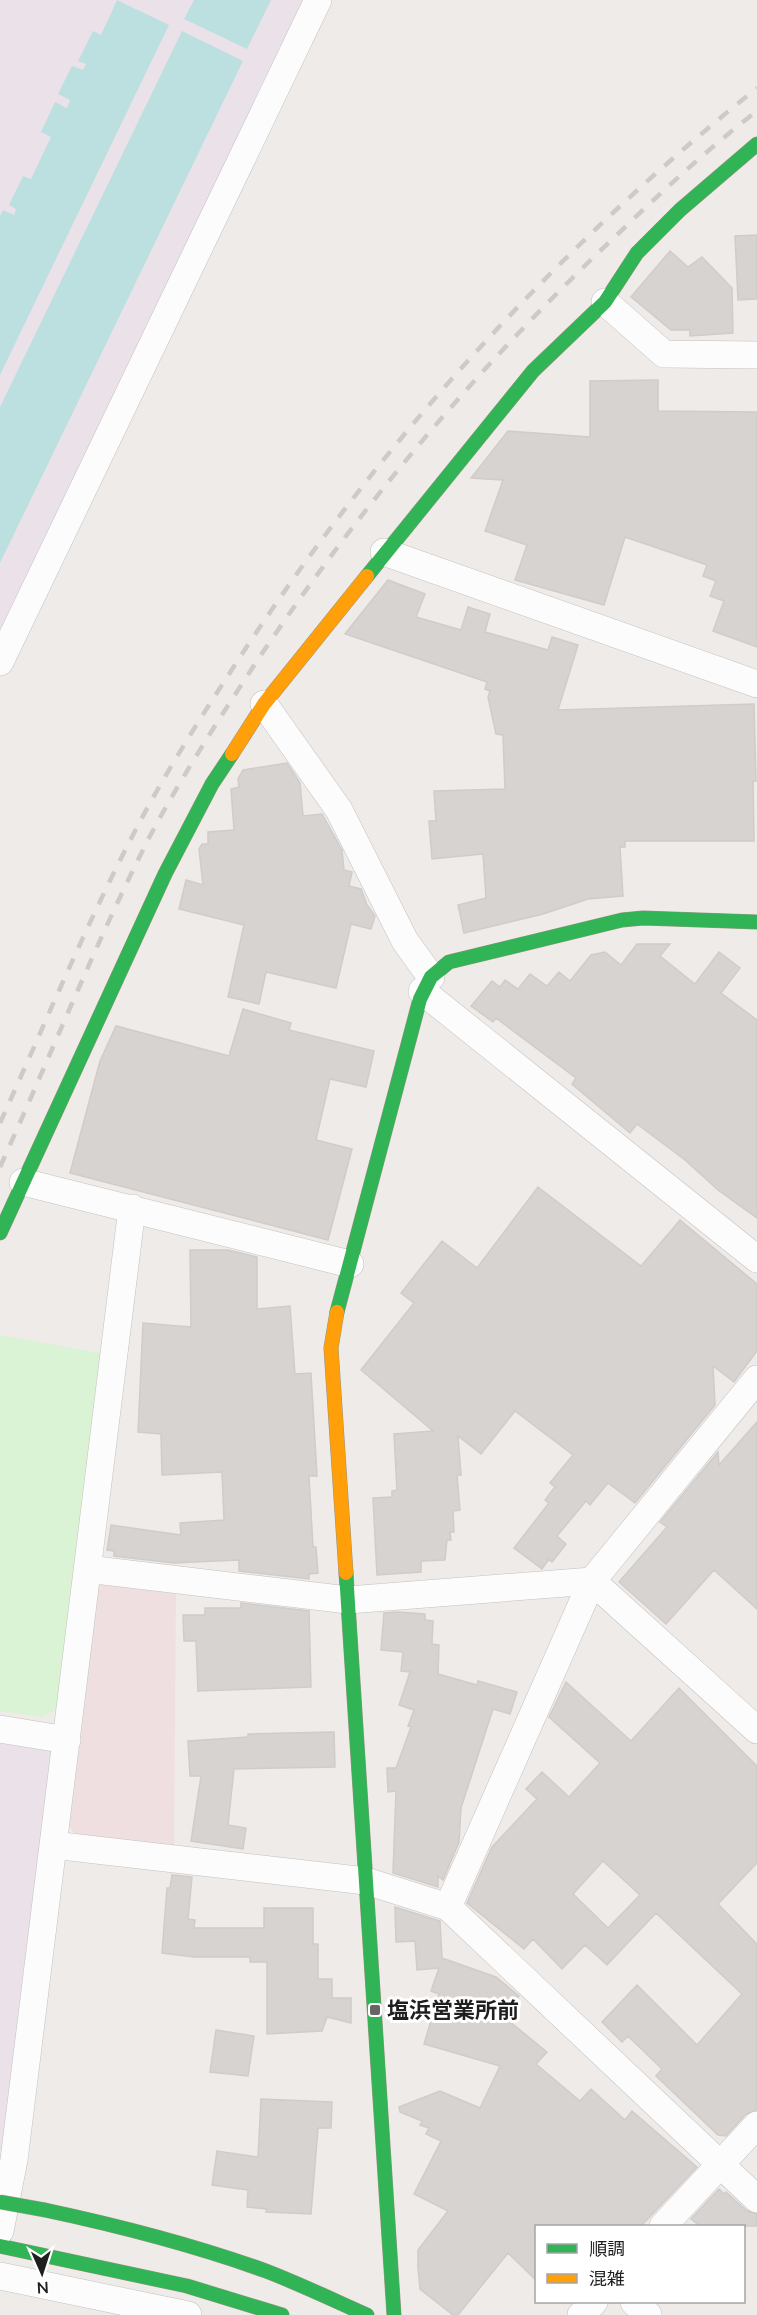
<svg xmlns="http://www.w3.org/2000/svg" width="757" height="2315" font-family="Mulish,'Noto Sans JP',sans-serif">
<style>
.commercial{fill:#f0dfe0}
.industrial{fill:#ebe1e9}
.park{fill:#daf3d4}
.water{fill:#bce0e0}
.building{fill:#d6d3d1;stroke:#d1ccc9;stroke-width:1.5;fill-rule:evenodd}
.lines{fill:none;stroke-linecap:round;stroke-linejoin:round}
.street-casing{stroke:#c3c2c0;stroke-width:28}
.fast-casing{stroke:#999580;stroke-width:15}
.slow-casing{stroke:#999580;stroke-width:15}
.street{stroke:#fcfcfc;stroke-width:27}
.fast{stroke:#30b455;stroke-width:14}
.slow{stroke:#ff9f0a;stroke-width:14}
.rail{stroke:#cbcbca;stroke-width:4.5;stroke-dasharray:12 12;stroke-linecap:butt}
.fast-bridge-casing{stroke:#c39fb1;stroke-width:15;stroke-linecap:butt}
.fast-bridge{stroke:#30b455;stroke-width:14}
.poi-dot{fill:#676665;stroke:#fff;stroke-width:2}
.labels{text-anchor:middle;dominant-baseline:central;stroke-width:6;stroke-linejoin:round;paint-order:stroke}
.poi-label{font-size:22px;font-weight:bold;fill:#1f1f1f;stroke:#fff;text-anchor:start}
</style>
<rect width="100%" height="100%" fill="#eeebe8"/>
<path class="commercial" d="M105,1581L176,1592L174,1846L76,1835L68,1825L93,1592Z"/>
<path class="industrial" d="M0,0H303L0,636Z
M0,1737L52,1750L5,2152L0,2151Z"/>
<path class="park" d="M0,1335L105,1354L58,1709L42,1717L0,1711Z"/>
<path class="water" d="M117,0L169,25L0,375V216L3,210L14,215L16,209L9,205L23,176L31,179L51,137L41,132L55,102L67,108L70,100L58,94L72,66L83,70L86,64L78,61L93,31L101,35Z
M194,0H271L247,49L184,19Z
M182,31L243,61L0,563V407Z"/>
<path class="building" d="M757,235V299L738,300L735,236Z
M670,251L688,267L702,257L732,288L733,333L690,336V330H671L631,297Z
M658,380V411L757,412V647L713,631L724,601L710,596L716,581L703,576L707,565L625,537L604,605L515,580L527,545L485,531L503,480L471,478L508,431L590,437V381Z
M388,580L425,594L416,617L461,630L468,607L490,614L485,632L548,650L552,637L578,645L558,710L754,704L756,781H753L754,841H625V847H620L623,896L588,899L543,914L464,933L458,905L486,898L483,854L432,859L429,821H436L434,791L505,789L503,735L496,734L488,697L490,691L485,689L487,682L345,634Z
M287,763L300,783L303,816L322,814L342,850L344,870L352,872L349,886L361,889L367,905L375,916L371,929L351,924L336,988L266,972L259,1004L228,997L244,925L179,909L186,880L203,885L199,849L202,844H208V832L234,830L231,789L239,787L238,779L243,770Z
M637,944H670L660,956L695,984L719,952L740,968L721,993L757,1020V1218L718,1190L685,1160L637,1124L630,1133L572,1084L576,1078L496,1018L493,1022L471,1006L492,981L500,987L505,980L518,989L530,974L547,986L559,972L570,981L591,955L605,952L621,965Z
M243,1009L291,1023L289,1030L374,1051L366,1087L330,1079L316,1140L352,1149L328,1240L70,1173L100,1061L116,1026L229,1056Z
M538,1187L641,1266L680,1220L757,1284V1351L734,1382L713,1366L715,1405L635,1503L608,1483L590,1505L586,1501L557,1536L566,1544L552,1562L549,1559L542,1569L514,1548L549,1503L545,1500L555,1487L550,1483L573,1455L515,1411L481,1454L458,1436L461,1475H457L460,1510L453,1511L454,1532H450L451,1540H447L445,1560L421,1561V1572L377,1575L373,1498L392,1497V1491L397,1490L394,1434L433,1431L361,1370L414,1303L401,1293L442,1241L477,1268Z
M190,1250H228L257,1257V1309L290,1306L295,1374L311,1373L317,1476H309L313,1547H316L318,1573L309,1574V1579L239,1571V1560L173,1563L114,1556V1551L107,1550L111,1525L181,1535L180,1523L224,1520L222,1472L162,1475L161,1434L138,1432L143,1323L191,1327Z
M757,1422V1609L714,1570L666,1624L619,1582L667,1527L660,1522L718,1452L719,1465Z
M241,1603L309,1611L311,1687L198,1691L196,1641H184L183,1615H205V1608H241Z
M398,1612L425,1614V1620L433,1621L432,1644L439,1645L438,1674L477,1685L478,1681L517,1692L510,1714L493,1709L461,1808L459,1842L443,1880L438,1876V1887L393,1873L396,1791L388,1792L387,1768H396L411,1727L408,1726L414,1710L399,1705L410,1672L401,1671L403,1652L381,1650L384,1613Z
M566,1682L631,1741L679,1688L757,1766V1863L718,1904L757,1944V2110L746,2114L726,2136L718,2135L656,2076L662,2069L628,2036L622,2042L602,2022L637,1985L697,2045L742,1994L656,1913L607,1965L585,1945L562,1969L533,1939L524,1949L467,1903L492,1847L537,1799L526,1789L542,1772L569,1797L600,1763L549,1717ZM603,1861L640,1895L608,1928L573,1894Z
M334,1732L335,1767L234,1769L228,1825L246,1828L243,1849L191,1841L201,1776H190L188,1741L248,1737V1734Z
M172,1875L192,1877L188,1919L195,1920L194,1928H264V1908H313V1944H318V1979H332V1998H351V2023L327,2017L322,2031L267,2034V1962H250V1957H194L162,1953L167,1888H170Z
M395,1907L440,1921L442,1958L496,1977L519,1996L504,2017L547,2052L536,2064L580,2101L591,2089L625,2120L632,2111L697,2167L641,2226H537V2281L508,2253L458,2315H453L420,2289L418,2268V2250L448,2211L414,2194L441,2141L426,2134L429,2128L420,2125L422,2121L400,2112L399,2107L440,2091L480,2108L500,2066L424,2044L439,1994L431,1991L439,1968L417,1970L415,1941L396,1942Z
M216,2030L254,2036L248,2076L210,2072Z
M261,2099L332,2102L331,2128H318L311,2214L266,2212L267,2209L247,2207L248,2190L212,2185L217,2151L258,2157Z
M719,2189L724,2194L726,2192L747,2211L757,2214V2226H700L691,2219Z"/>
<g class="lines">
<defs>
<path id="street" d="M605,302L664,354L757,355
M384,552L757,684
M0,662L318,0
M264,704L339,810L405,941L431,977
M422,991L757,1259
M23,1182L350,1264
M87,1569L348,1600L592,1581L757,1730
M0,1729L67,1740
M53,1845L366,1881L448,1907L757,2199
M448,1907L592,1581L757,1379
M663,2226L757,2125
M0,2231L14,2160L132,1208
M0,2276L188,2315
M634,2302L648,2315
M581,2315L594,2302"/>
<path id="fast" d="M367,576L533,371L605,302L637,253L680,210L757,144
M0,1233L165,874L212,784L232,754
M337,1312L420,999L431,977L449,962L622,920L643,918L757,922
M346,1573L394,2315
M45,2210C120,2226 194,2245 266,2271C300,2284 333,2300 367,2315
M0,2246L187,2286L282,2315"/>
<path id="slow" d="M232,754L264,704L367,576
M337,1312L331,1348L346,1573"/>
</defs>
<use href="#street" class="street-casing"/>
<use href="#fast" class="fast-casing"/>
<use href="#slow" class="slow-casing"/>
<use href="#street" class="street"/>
<use href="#fast" class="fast"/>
<use href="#slow" class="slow"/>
<path class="rail" d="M0,1123C44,1026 85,927 134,833C163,777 197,723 231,671C373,450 552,252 757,88
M0,1167C50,1057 95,944 150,836C181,778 217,722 253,667C353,516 469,377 599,252C650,203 701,154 757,111"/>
<defs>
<path id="fast-bridge" d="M0,2202L45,2210"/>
</defs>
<use href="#fast-bridge" class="fast-bridge-casing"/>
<use href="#fast-bridge" class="fast-bridge"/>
</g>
<rect class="poi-dot" x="369" y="2004" width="12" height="12" rx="3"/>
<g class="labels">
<g class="poi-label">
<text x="387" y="2010">塩浜営業所前</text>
</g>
</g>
<rect x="535" y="2225" width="210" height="78" fill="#ffffff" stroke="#a5a5a5" stroke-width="1.5"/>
<rect x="547" y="2244" width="30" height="9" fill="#30b455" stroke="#a5a5a5" stroke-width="1.5"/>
<text x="589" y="2255" font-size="18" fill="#1f1f1f">順調</text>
<rect x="547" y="2274" width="30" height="9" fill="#ff9f0a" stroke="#a5a5a5" stroke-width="1.5"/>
<text x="589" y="2285" font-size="18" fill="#1f1f1f">混雑</text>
<g transform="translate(42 2273) rotate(177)" stroke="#ffffff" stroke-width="4.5" paint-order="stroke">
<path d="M0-4.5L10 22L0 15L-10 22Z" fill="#1f1f1f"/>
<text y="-9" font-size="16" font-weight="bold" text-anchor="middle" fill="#1f1f1f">N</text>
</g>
</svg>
